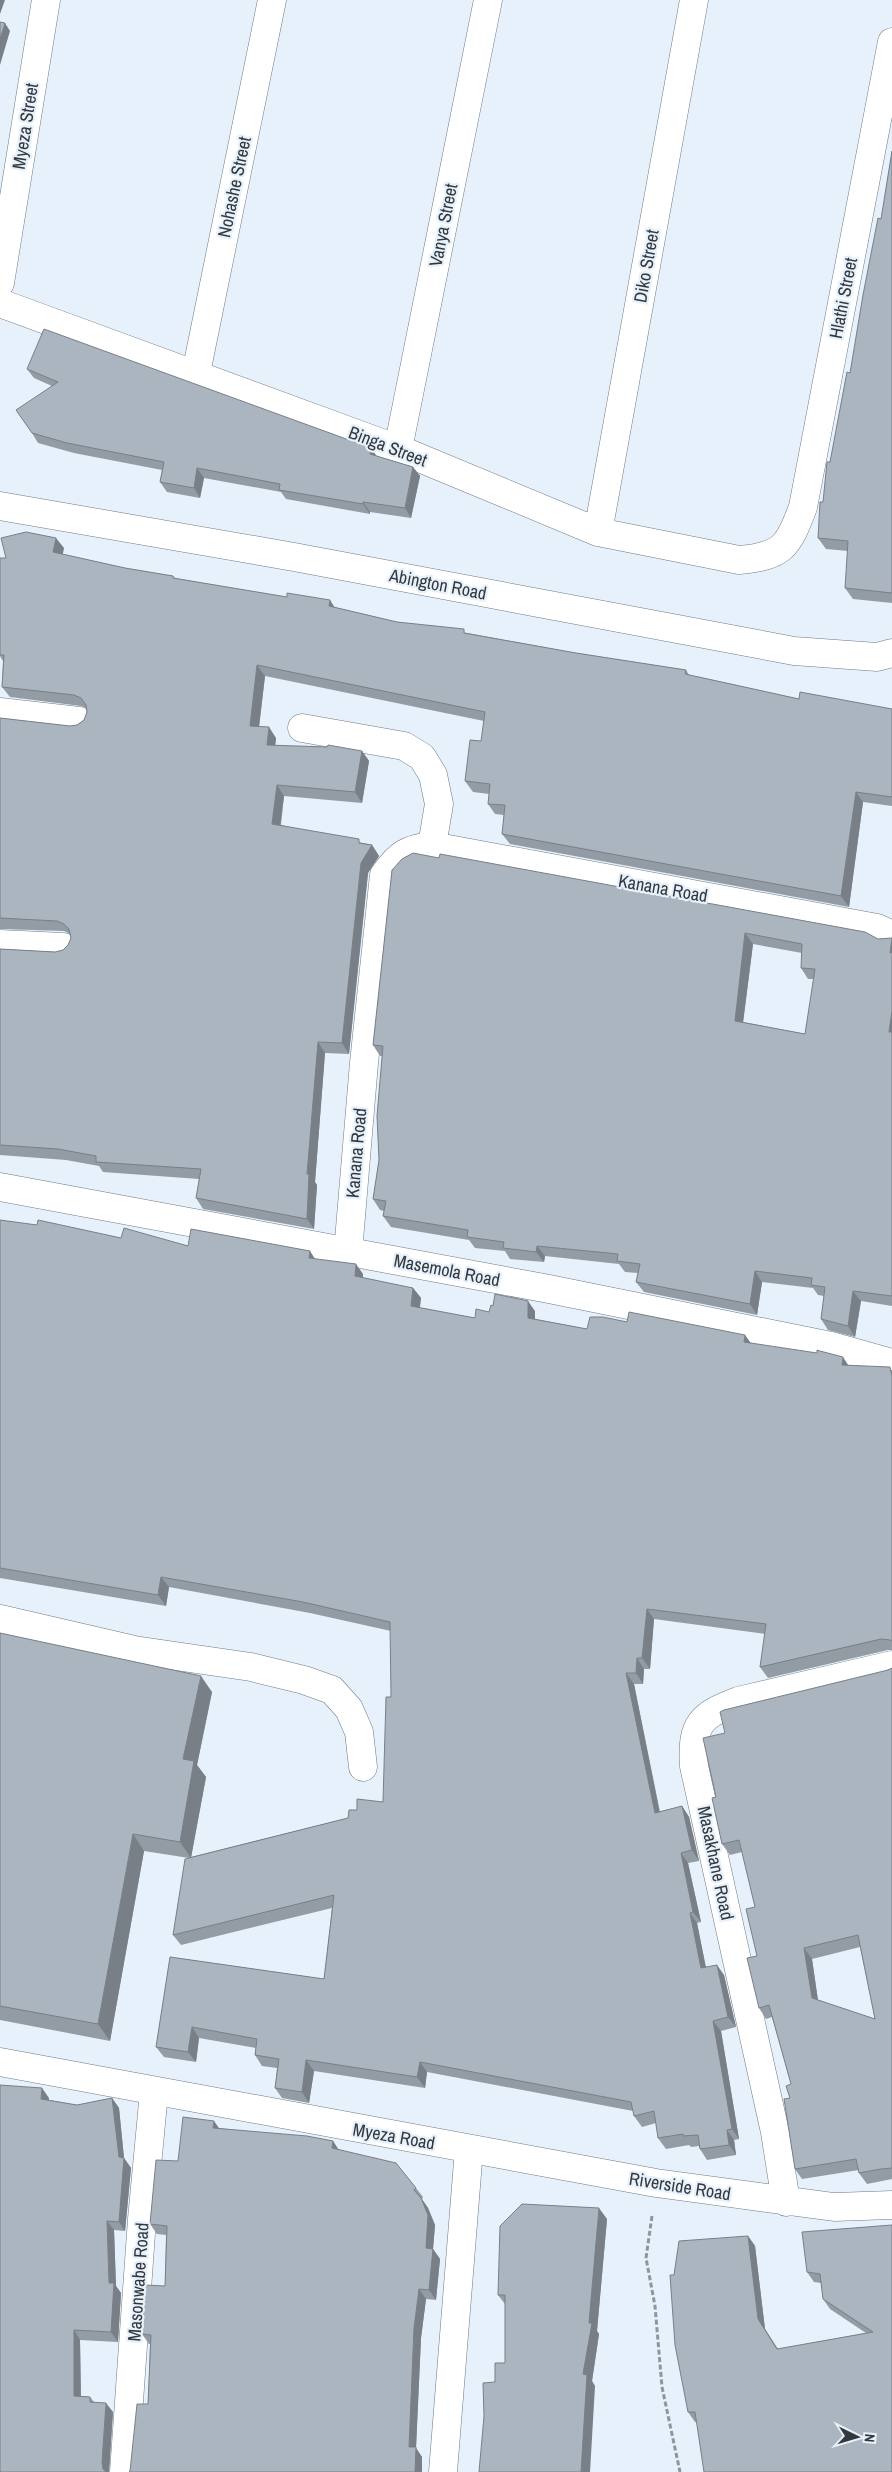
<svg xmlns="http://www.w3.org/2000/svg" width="892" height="2472" font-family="'Archivo Narrow',sans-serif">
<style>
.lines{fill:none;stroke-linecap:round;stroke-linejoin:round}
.street-casing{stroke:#707a83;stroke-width:29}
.path{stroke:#8e969d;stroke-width:3;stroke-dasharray:5 2.5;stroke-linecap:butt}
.street{stroke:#fff;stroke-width:28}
.wall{fill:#939ca5;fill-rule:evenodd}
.shaded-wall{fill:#787f86}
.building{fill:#abb5c0;stroke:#787f86;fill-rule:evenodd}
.labels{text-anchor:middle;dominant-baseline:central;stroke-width:4.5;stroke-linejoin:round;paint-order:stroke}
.street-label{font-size:18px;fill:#33383c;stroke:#e6f1fc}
</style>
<rect width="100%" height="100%" fill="#e6f1fc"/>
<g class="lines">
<defs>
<path id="street" d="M0,283L46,0
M0,303L398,449L598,532L739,560C783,556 788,547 803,507L892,42
M196,373L272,0
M398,449L488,0
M0,506L294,557L794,651L877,657L892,653
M598,532L694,0
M0,712L79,721
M302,728L404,746L422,757L433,775L439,804L432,846
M0,944L63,947
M0,1187L549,1289L831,1346L892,1363
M348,1252L364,1063L384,875C399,854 407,849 432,846L877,928L892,935
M0,1619L134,1650L251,1667L304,1680L332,1690L349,1709L359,1732L363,1767
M0,2062L656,2183L834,2207L892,2205
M786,2202L775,2132L694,1766C691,1724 701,1715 738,1701L892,1665
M124,2472L142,2219L154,2092
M443,2472L469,2149"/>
</defs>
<use href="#street" class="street-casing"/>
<path class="path" d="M652,2216L646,2258L655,2306L662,2387L680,2472"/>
<use href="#street" class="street"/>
</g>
<path class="wall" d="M892,151V603L853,599L845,588L848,551L826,549L818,538L823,502L830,462L850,373L881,219Z
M27,369L371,448L376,456L413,467L420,476L411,518L370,512V514L286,499L281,492L204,478L200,498L167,492L160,482L162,470L74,453L38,443L32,433L52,386L34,378Z
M64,548L62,554L125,568L173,576L175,578L334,607L397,622L467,633L576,653L686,670L689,675L799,699L892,709V806L863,802L849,907L510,844L502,834L504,815L495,814L488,804L489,794L473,792L465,781L481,741L484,721L265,676L259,726L276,738L275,746L362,751L369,761L362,803L284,796L281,825L372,845L379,856L368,873L349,1054L325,1053L315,1182L317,1185L314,1229L203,1209L196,1198L199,1179L103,1172L99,1166L66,1160L0,1155V949L55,952L63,950L68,945L71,938L70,934L64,931L0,929V718L70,726L77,725L84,720L87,712L86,708L81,706L10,697L2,687L3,661L0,656V558H6Z
M392,870L878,939L892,938V1306L861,1301L855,1337L828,1330L821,1319L824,1296L818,1295L813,1288L762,1282L757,1315L644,1292L636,1282L638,1273L625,1272L619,1264L545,1256L544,1262L510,1259L505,1251L475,1248L469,1240L391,1227L383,1216L384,1211L380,1210L373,1199L379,1160L382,1056H380L373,1045ZM753,944L802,953L801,968L808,979H814L805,1034L743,1022Z
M0,1220L121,1238L188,1246L315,1259L363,1274V1278L413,1288L421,1298L420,1308L475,1318L489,1312L535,1311V1319L587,1329L627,1322L751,1343L849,1365L892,1370V1650H888L768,1678L760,1667L765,1634L654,1619L650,1669H644L643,1684H634L660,1812L682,1806L689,1817L699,1861L688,1863L701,1922L697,1923L706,1967L724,1975L736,2027L721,2031L739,2139L734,2140L736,2155L707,2160L700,2149L699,2146L691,2147L689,2145L666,2149L658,2138L656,2123L642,2127L634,2116L633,2111L427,2072L425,2088L314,2071L309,2103L282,2098L275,2088L277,2068L262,2066L255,2055L256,2048L199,2038L196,2062L164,2057L156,2047L170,1957L324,1979L332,1908L181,1945L173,1935L189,1858L144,1851L110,2041L0,2020V1633L212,1692L197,1765L206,1777L191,1857L348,1818L357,1810L383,1802L391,1697V1631L310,1613L169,1587L166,1606L0,1578Z
M892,1668V2179L867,2184L859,2173V2170L802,2179L795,2169L790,2098L791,2084L772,2017L766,2019L759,2008L755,1907L742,1852L730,1855L722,1844L716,1797L725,1733ZM860,1947L875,2019L818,2000L812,1959Z
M49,2098V2100L77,2105L112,2098L119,2108L124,2158L131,2168L125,2231L114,2230L116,2286L121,2293L118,2342L80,2340L81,2396L90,2397L94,2402L113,2412L109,2472H0Z
M219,2128L333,2141L339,2150L416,2188L423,2197L422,2199L428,2208L435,2225L433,2249L440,2259L436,2300L426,2299L421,2338L416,2448L422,2457L130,2471L148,2404L150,2344H149L142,2334L165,2286L166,2235L157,2234L150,2224L178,2161Z
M607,2219L597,2331L599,2334L592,2381L595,2386L495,2382L505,2363V2304L498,2295Z
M887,2226L892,2472L695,2422L688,2412L674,2275L748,2236L755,2246L765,2329L778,2349L866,2333L830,2309L823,2299L821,2283L814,2282L807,2272Z"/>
<path class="shaded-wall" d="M0,0H5L0,14Z
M5,23L10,31L0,65V39Z
M371,448L378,458L370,454Z
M413,467L420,476L411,518L405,508Z
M197,468L204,478L200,498L194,488Z
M363,502L370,512V514L363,504Z
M56,538L64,548L61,563L53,552Z
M330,600L337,611L329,606Z
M257,665L265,676L258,736L250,726Z
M269,727L276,738L274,756L267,745Z
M362,751L369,761L362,803L355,792Z
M277,785L284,796L279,834L272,824Z
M856,792L863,802L849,907L841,896Z
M372,845L379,856L368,873L349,1054L342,1043L361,863Z
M745,933L753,944L742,1031L735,1021Z
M892,938V955L890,953Z
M892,1011V1036L889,1032Z
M318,1042L325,1053L315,1182L317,1185L314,1229L307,1219V1174Z
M537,1246L545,1256L544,1262L536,1252Z
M310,1251L317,1262L309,1258Z
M356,1264L363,1274L362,1287L355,1276Z
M755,1271L762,1282L757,1315L750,1304Z
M413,1288L421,1298L418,1317L411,1306Z
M853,1291L861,1301L855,1337L848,1326Z
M528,1301L535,1311V1328L528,1318Z
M745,1335L753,1346L744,1342Z
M843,1357L850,1368L842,1365Z
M161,1577L169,1587L166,1606L158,1595Z
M647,1609L654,1619L650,1669L642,1658Z
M637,1658L644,1669L643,1684L636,1673Z
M626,1673L634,1684L662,1824L655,1813Z
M201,1676L212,1692L197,1765L206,1777L191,1858L180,1842L183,1759Z
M682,1806L689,1817L699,1861L692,1850Z
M133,1834L144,1851L110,2041L98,2024Z
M681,1853L688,1863L701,1922L693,1912Z
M690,1913L697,1923L708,1979L701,1968Z
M804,1948L812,1959L819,2008L812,1998Z
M717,1965L724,1975L736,2027L728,2017Z
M713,2021L721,2031L739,2139L732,2129Z
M192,2027L199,2038L196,2062L188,2052Z
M306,2060L314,2071L309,2103L302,2092Z
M420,2062L427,2072L425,2088L417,2077Z
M42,2088L49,2098L48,2109L41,2099Z
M112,2098L119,2108L124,2158L131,2168L125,2231L119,2222V2157Z
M214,2121L221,2131L213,2128Z
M727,2130L734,2140L736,2155L729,2145Z
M333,2141L339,2151L332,2148Z
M421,2198L428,2208L435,2225L433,2249L440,2259L436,2300L429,2290Z
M599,2208L607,2219L597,2331L599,2334L592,2381L595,2386L590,2472H581L583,2374L589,2323Z
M107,2221L114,2230L116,2286L121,2293L118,2342L111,2332Z
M748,2236L755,2246L765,2329L784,2359L758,2319Z
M419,2289L426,2299L421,2338L416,2448L422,2457V2472H415L409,2447L414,2328Z
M74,2330L80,2340L81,2406L74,2396Z
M106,2403L113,2412L109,2472H105L103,2469L102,2462Z"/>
<path class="building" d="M0,22L5,23L0,39Z
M892,151V593L845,588L848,541L818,538L820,502H823L827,462H830L847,372L850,373L863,295L878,218L881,219Z
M44,329L371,448L370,454L413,467L405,508L363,502V504L279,490L280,484L197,468L194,488L160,482L164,462L67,443L32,433L16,410L58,382L27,369Z
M26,532L56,538L53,552L125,568L173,576V578L287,597V593L330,600L329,606L397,622L464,629V633L576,653L686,670L685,674L799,699L800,692L892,709V797L856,792L841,896L502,834L505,805L488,804L490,784L465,781L470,740L481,741L485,712L257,665L250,726L269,727L267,745L327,747L328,745L362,751L355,792L277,785L272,824L359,839V843L372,845L361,863L342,1043L318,1042L307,1174H309L307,1219L196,1198L201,1169L96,1162V1156L58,1149L0,1145V949L55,952L63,950L68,945L71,938L69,929L64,924L57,921L0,918V718L70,726L77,725L84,720L87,712L86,705L81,698L74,695L2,687L4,655H0V558H6L1,538Z
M413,853L439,858L440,854L865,932L878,939L892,938L890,953L892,952V1011L889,1032H892V1296L853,1291L848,1326L821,1319L825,1287L811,1285L812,1278L755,1271L750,1304L636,1282L640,1264L617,1261L618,1254L537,1246L536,1252L503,1248L504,1242L467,1237L468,1230L383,1216L386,1201L373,1199L379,1160L377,1116L383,1046L373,1045L392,870L402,859ZM745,933L802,944L801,968L815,969L805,1034L735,1021Z
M0,1220L37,1225L38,1220L121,1238L124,1228L188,1246L191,1229L310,1251L309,1258L356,1264L355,1276L413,1288L411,1306L475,1318L476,1309L489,1312L491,1305L493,1306L495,1294L528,1301V1318L587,1329L590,1317H603L627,1322L629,1312L745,1335L744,1342L817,1353V1350L820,1351L843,1357L842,1365L890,1367L892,1376V1641L890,1640L881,1639L760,1667L766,1624L647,1609L642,1658H637L636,1673H626L655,1813L682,1806L692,1850L681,1853L693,1912L690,1913L701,1968L717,1965L728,2017L713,2021L732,2129L727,2130L729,2145L700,2149L698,2135L683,2136V2134L658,2138L654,2111L634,2116L631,2102L420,2062L417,2077L306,2060L302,2092L275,2088L279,2059L255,2055L257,2039L192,2027L188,2052L156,2047L170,1957L324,1979L334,1895L173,1935L185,1859L348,1818L349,1810H357V1799L383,1802L386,1697H391L390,1622L303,1602L161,1577L158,1595L0,1568Z
M0,1633L201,1676L183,1759L194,1761L180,1842L133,1834L98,2024L0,2006Z
M892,1668V2168L881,2169L859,2173L856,2159L795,2169L784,2099L790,2098L786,2086L791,2084L769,2005L759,2008L747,1958L757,1956L746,1909L755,1907L739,1840L722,1844L712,1798L716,1797L703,1738L725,1733L720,1712L724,1710L888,1670ZM858,1935L875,2019L812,1998L804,1948Z
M0,2085L42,2088L41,2099L77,2105L112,2098L119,2157L124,2158L119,2222L107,2221L109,2283H114L111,2332L74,2330V2396L90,2397V2402L106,2403L102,2462L103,2469L106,2472H0Z
M183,2117L214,2121L213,2128L307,2136L333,2141L332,2148L396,2163L416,2188L414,2190L421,2198L428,2215L426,2248L433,2249L429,2290L419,2289L414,2328L409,2447H416L415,2472H129L130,2471L137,2404H148L151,2335L142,2334L145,2285L165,2286L167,2226L150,2224L156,2160L178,2161Z
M522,2204L599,2208L589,2323H592L583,2374L587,2375L581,2472H479L484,2416L483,2383L495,2382V2363H505V2295H498L500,2226Z
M892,2225V2472H704L695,2412H688L675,2345L670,2275H674L679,2241L748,2236L758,2319L777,2349L873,2332L823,2299L820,2274L807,2272L802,2232Z"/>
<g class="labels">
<g class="street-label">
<text transform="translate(25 126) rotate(-81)">Myeza Street</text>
<text transform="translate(234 187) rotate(-78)">Nohashe Street</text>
<text transform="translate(443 225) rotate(-79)">Vanya Street</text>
<text transform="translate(646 266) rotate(-80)">Diko Street</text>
<text transform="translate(843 298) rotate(-79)">Hlathi Street</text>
<text transform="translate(388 446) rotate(21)">Binga Street</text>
<text transform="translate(438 584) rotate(11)">Abington Road</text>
<text transform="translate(663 888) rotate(10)">Kanana Road</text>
<text transform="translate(356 1153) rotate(-85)">Kanana Road</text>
<text transform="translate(447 1270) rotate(11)">Masemola Road</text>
<text transform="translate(716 1863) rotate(78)">Masakhane Road</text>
<text transform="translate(394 2136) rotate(10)">Myeza Road</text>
<text transform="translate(680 2186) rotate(9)">Riverside Road</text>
<text transform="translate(138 2282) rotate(-86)">Masonwabe Road</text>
</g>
</g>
<g transform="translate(857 2437) rotate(95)" stroke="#e6f1fc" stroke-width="4" paint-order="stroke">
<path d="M0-4L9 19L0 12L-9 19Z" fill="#33383c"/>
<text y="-8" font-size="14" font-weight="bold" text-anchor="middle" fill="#33383c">N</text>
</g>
</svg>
